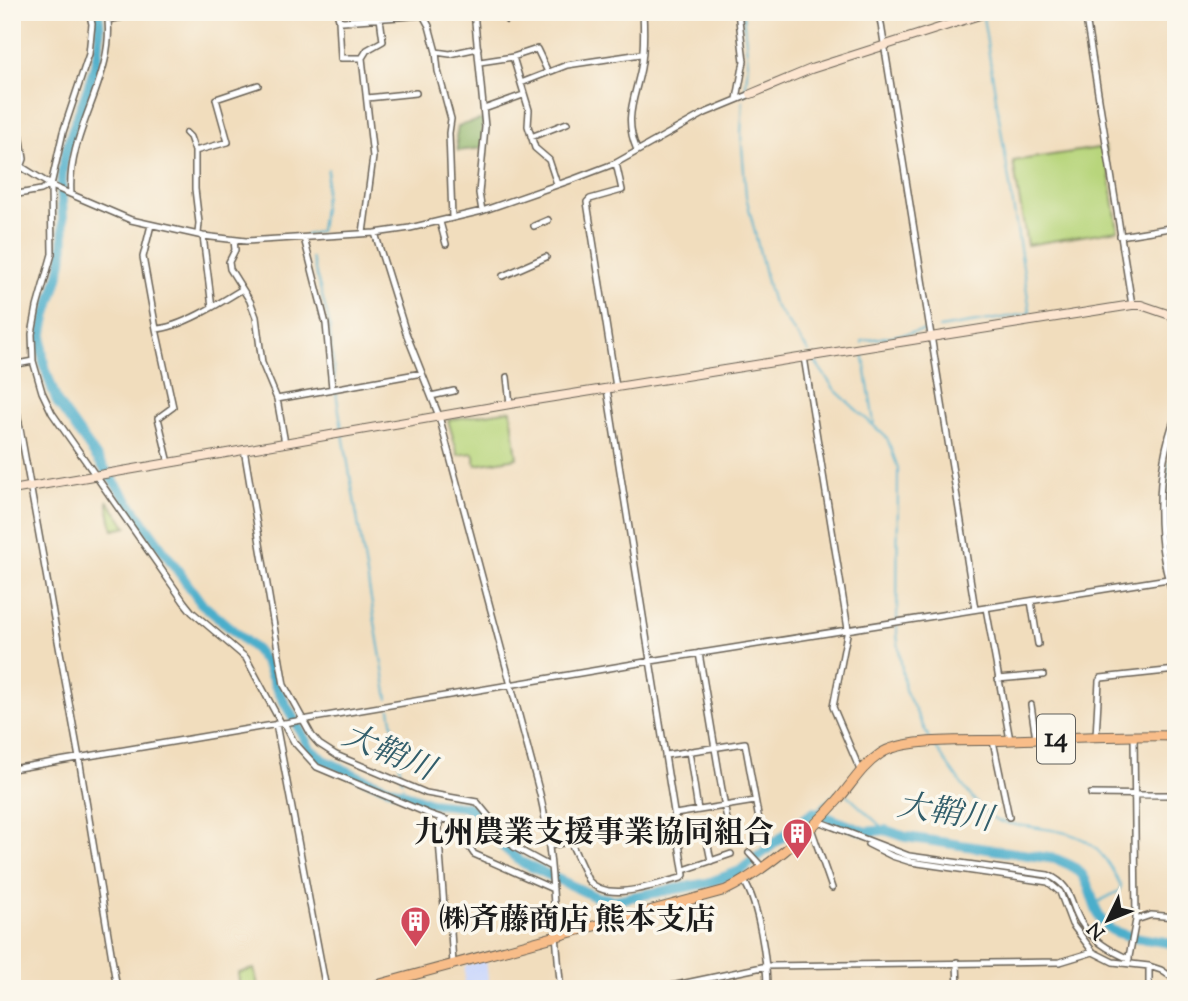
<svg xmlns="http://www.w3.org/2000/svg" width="1188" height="1001" font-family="'Sorts Mill Goudy','Noto Serif JP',serif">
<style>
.built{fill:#cfdafa}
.green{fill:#b8d57c;stroke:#6a784c;stroke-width:2}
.forest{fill:#92b66c;stroke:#576944;stroke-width:2}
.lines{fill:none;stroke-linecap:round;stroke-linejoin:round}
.stream{stroke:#4caecb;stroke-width:2}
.river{stroke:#4caecb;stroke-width:10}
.street-casing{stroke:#676054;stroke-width:8}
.secondary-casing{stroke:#676054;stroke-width:10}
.primary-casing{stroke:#676054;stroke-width:11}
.street{stroke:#fff;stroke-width:5}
.secondary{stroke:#fce5d0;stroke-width:8}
.primary{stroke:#f8bd89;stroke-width:9}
.labels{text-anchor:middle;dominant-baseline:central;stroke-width:7;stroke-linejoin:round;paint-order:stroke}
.shield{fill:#fbf7ec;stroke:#5f5e5a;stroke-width:2}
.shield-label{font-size:28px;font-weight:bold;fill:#1c1c1c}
.poi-label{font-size:30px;font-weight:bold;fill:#1c1c1c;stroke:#fbf7ec;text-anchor:end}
.water-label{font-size:32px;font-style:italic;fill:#325e6b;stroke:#fbf7ec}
</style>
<rect width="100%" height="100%" fill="#fbf7ec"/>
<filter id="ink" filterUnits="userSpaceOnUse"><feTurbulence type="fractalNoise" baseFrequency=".0143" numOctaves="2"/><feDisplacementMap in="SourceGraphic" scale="14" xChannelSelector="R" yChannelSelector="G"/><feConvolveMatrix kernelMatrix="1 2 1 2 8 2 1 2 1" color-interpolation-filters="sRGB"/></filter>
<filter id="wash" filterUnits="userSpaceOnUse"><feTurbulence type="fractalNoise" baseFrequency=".00686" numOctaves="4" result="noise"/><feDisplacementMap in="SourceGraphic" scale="28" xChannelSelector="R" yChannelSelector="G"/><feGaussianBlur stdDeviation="1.57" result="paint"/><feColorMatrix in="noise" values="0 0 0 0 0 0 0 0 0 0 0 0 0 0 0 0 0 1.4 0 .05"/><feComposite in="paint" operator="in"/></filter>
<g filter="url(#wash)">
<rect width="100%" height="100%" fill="#f1ddbd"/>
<path class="built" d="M486,959L489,989H464L465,966Z"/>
<path class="green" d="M1105,147L1118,230L1027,245L1013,161Z
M511,410L517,458L476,465L473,453L458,455L448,420Z
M107,500L127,527L113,530Z
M254,969L259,989H240L238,973Z"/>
<path class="forest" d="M483,119L482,148L458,151L456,137L458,126Z"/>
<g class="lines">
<path class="stream" d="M743,12L748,63L745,95
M1166,12L1176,71
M743,100L741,134L746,196L768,286L773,303L809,352
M306,235L320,231L328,169
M312,258L329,322L335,384
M939,328L1027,314L1030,311L983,17
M862,343V341L927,330
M863,352L874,423
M814,360L835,390L887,438L898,468L897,635L905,690L929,738
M336,392L342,429
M1176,433C1164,468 1164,546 1176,581
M343,434L388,699
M390,709L402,781
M936,748C950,767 976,809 995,819C1006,825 1020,825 1032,827C1083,834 1097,839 1121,886L1119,891L1094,904
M403,786V793
M847,795L885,830
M813,812L839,791"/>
<path class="river" d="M98,12C107,65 74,111 64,161C58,191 66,222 63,252C61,284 42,313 42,346C42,365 51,384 57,402L201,603L256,650L267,665L275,685L310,749L324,760L362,778L430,803L468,807L479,814L501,845L521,862L596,897L615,900L708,883L740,871L813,812L866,832L885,830L906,837L1056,859C1066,863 1077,867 1083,876C1095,894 1093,923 1116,932C1134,939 1157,940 1176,944"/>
</g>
</g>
<g filter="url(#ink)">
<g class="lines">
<defs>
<path id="street" d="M89,12L92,24L89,54L63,132L51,185L52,254L37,307L32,334L33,361L42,392L52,413L184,602L192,612L246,658L281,723
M337,12L339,20L343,21L399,17V12
M474,12L485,127L479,193L482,211
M504,12L507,20
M879,12L975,609
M1085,12L1132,305
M399,17L423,15L429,26L436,52L438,71L451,119L449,133L452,218
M108,20L147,12
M339,20L341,58H362
M436,52L450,54L478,48
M513,57L529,110L528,126L535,148L549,160L557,184
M480,62L513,57L537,49L548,72
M521,83L567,65L641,54
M12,84L24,159L21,167
M367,98L416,93
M737,99L744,61L738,12
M484,109L523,95
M186,133L190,137L195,151V189L199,223L198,234
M531,137L567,123
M637,150C623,118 635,99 641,68C644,51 644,30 643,12
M195,151L228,142L216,99L258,85
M12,161L54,187L131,220L203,236L246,241L375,233L410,228L482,211L574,179L616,163L705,113L751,94
M616,163L622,190L590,199L587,202L616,387
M71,194C66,130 118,76 107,12
M12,195L41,190L51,185
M440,222L446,244
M151,225L143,257L156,329
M534,226L548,220
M363,233L373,157L362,58L367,50L383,41L380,18
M375,233L406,333L439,416L540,794C555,858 553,924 561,989
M203,236L212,307
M1120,236L1176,227
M304,238L326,324L332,388
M234,240L235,250L229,262L230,269L250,301L256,317L262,363L277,399L285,443
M503,276L546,257
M804,357L848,629L833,707L860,770
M12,365L33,361
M507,377L510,404
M12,384L79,758L117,989
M431,396L454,391
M277,399L422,373
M1176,415C1155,470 1154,547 1176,602
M244,449L284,685L312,736L319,744L336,755L426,793L477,802L514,847L551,867
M169,463L158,418L173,407L156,329C180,328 220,303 241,290
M1162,532L1176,529
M1031,601L1038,644
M986,608L1010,740
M699,653L728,826
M998,679L1043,675
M1031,705L1036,739
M284,723L294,742L317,767L429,814L453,822L474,854L553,889
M276,724L326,989
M1096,737L1099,681L1101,678L1176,670
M993,741L1009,817
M689,751L698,810
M666,755L745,743L761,831
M12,769L651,661L1168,579
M1091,794L1176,795
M675,814L755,801
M441,819L438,827L445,920L451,932L453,964
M818,821L909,856L1048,875C1073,886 1069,902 1081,922C1093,941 1109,950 1129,959
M809,829L812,831L832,888
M679,835L699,831L702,833L707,841L711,861
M868,844L892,856L911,862L1048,882L1060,892L1072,924L1093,952
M550,846L570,841L588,880C608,904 655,884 681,878L684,875L607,389
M749,853L762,867
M684,870L731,854
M744,881C759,904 767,961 767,989
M1136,920L1151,915L1176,917
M957,962L958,989
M1128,962L1136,920L1134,735
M1149,966L1161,970L1176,980
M657,989L767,966L1060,962L1093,952L1113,962L1149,966V989"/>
<path id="secondary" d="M751,94L811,69L989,12
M12,490L510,404L1132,305H1141L1176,317"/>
<path id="primary" d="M362,989L726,890C763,872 810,832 837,801C852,784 861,767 880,754C905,736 979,742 1011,740C1066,738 1121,735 1176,736"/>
</defs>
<use href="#street" class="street-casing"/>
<use href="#secondary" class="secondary-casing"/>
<use href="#primary" class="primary-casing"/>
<use href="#street" class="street"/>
<use href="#secondary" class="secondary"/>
<use href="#primary" class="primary"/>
</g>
</g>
<defs>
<symbol id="building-pin" viewBox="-11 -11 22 30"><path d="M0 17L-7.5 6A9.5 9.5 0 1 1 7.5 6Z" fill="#d1495b" stroke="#fbf7ec"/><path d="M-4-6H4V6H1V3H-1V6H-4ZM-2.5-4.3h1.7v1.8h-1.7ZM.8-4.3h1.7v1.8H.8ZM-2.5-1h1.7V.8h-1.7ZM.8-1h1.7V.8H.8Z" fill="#fff"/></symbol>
</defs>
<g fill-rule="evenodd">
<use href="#building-pin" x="780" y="816" width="35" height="47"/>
<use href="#building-pin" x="398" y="904" width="35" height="47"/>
</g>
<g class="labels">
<rect class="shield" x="1037" y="714.5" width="38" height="49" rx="5"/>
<g class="shield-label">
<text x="1056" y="739">14</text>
</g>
<g class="poi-label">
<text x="774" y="834">九州農業支援事業協同組合</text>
<text x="439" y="921" text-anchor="start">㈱斉藤商店 熊本支店</text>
</g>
<g class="water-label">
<text transform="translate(388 754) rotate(23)">大鞘川</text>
<text transform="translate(945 814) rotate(9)">大鞘川</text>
</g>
</g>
<rect width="1188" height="1001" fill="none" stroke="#fbf7ec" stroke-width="42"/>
<g transform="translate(1108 920) rotate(227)" stroke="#fbf7ec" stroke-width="5" paint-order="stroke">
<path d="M0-5L12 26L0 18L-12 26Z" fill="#1c1c1c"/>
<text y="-10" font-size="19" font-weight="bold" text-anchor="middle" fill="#1c1c1c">N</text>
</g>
</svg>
